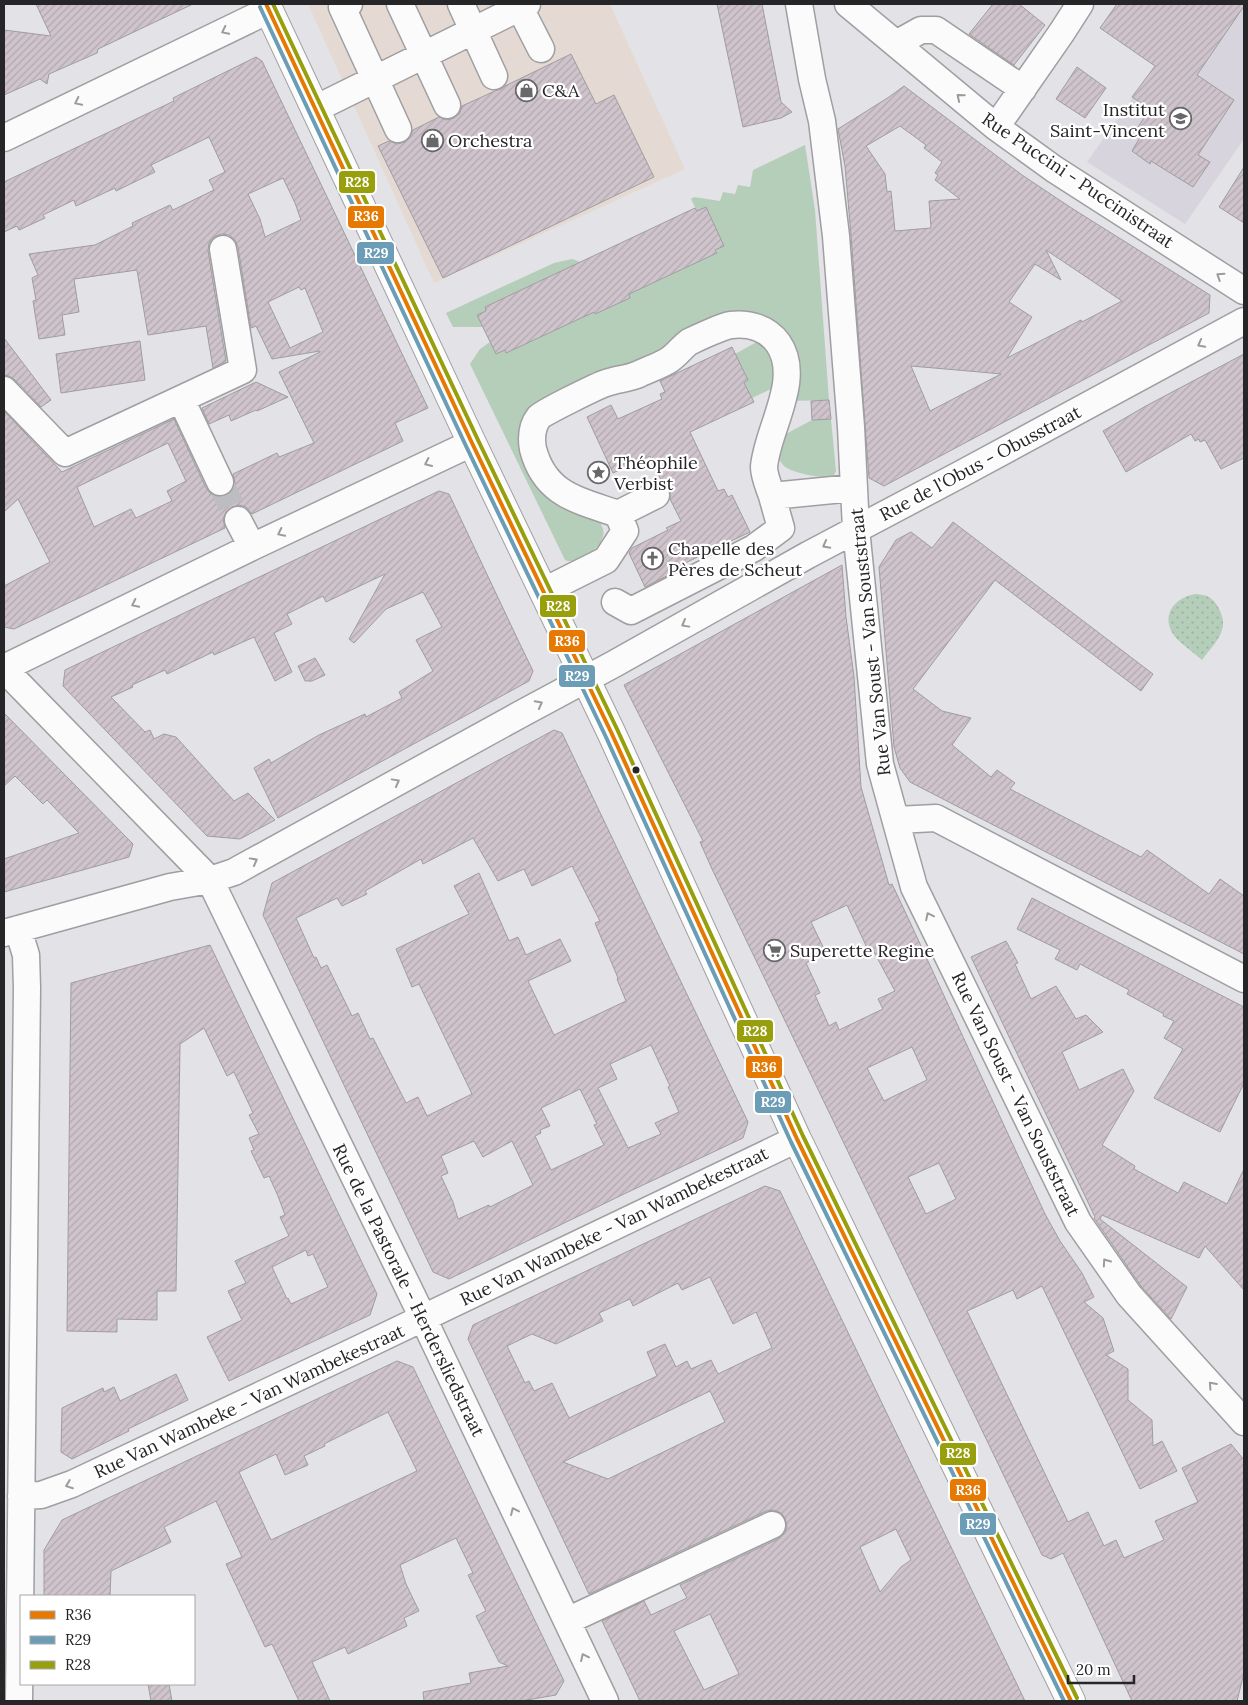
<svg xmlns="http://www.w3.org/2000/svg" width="1248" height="1705" font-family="Lora,serif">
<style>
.commercial{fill:#e5dad3}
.built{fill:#d7d4dd}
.green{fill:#b4ceba}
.park{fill:url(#park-dots)}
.building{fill:url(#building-hatch);stroke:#9f9d9f;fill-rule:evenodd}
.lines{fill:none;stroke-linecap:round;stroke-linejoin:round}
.minor-tunnel{stroke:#bdbcc0;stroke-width:26;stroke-dasharray:26 13;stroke-linecap:butt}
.minor-casing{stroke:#9f9ea1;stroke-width:29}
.major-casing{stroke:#9f9ea1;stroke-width:30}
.minor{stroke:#fbfbfb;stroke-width:26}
.major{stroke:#fbfbfb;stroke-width:28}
.bus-1-casing{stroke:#fff;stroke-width:8}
.bus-2-casing{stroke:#fff;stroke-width:8}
.bus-3-casing{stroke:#fff;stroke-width:8}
.bus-1{stroke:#e57902;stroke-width:4}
.bus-2{stroke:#6c9db6;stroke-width:4}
.bus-3{stroke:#979f0c;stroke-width:4}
.oneway{stroke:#9b9b9c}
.bus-dot{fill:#262528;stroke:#fff;stroke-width:2}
.labels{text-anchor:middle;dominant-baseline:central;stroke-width:4.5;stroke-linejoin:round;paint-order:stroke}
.poi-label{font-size:18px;fill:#262528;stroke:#fff;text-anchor:start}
.street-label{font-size:18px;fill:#262528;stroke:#fff}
.line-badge{stroke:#fff;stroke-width:2}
.badge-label{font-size:14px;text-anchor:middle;font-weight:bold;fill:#fff}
</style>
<defs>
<pattern id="park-dots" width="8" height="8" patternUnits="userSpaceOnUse" patternTransform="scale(1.25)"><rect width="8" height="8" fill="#b4ceba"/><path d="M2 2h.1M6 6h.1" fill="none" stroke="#9bb1a0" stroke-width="1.8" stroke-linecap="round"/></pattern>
<pattern id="building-hatch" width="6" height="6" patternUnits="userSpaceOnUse" patternTransform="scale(1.25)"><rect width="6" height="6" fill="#d0c4cc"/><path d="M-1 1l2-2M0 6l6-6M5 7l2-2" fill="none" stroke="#b2a8af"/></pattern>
</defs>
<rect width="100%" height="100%" fill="#e3e2e6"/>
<path class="commercial" d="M308,4H610L685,169L434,283Z"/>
<path class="built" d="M1199,4H1244V139L1185,224L1087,162Z"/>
<path class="green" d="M805,145L815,210L829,400L790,401L760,319L524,435L599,520C601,525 605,530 603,536C600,549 578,566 565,560L470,364L480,349L490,342L496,354L505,350L506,353L594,312L595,314L630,298L629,294L717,253L706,207L697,211L691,199L694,197L720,201L723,192L735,194L738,185L750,187L753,170Z
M572,259L581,262L485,307L486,311L483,327H453L446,313L554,263Z
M764,338L779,358L773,388L752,398L744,383L748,380L735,354Z
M831,419L836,471L834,475C824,480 792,473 784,466C780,462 778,457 776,452L784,435L812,420Z"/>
<path class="park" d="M1195,594C1199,594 1203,595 1207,596C1217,601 1224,615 1223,626C1221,639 1209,650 1202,660C1194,653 1184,646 1177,639C1159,619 1172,598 1195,594Z"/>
<path class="building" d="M36,4H193L98,49L97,53L49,74L47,84L40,79L4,95V30L51,36Z
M717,4H762L781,102L792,112L781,118L743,127Z
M993,4H1019L1045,25L1014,65L969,34Z
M1117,4H1244V6L1197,75L1234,100L1198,155L1210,162L1193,187L1151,161L1150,164L1132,151L1142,134L1136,130L1150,109L1132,97L1155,66L1100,28Z
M571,54L596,104L614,95L654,177L443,278L378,146L389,141L397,144L405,142L410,137L413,130L439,117L446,120L454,118L460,113L462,106L495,91L501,89L505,86Z
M256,57L262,61L428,408L395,423L403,441L252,514L246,507L239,505L232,507L226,512L223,519L225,528L14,629L4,627V586L50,562L18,499L4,512V411L62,472L174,419L206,488L211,494L218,497L226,496L233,490L235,483L233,474L277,453L279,457L314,443L279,372L320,352V351L272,359L256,326L251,328L238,247L235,240L229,235L221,234L214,237L209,243L208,251L226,361L213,368L206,326L148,335L137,270L74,279L79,312L62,315L65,335L39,339L33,301L36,300L32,278L38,275L29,254L95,245L133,226L132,223L170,205L173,210L214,190L209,180L225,172L209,137L151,165L155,172L116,191L115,188L76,206L74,200L43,215L45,218L19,230L17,226L4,232V182L174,101L173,98ZM283,178L295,203L301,220L265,237L260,219L248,194ZM299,287L301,290L305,288L323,332L290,348L268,302ZM168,443L186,481L167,491L172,501L136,518L131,509L94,527L77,487Z
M1077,67L1106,88L1085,118L1056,99Z
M904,86L1022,175L1073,209L1210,295L1209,313L884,486L869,478L851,235L845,166L838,129L889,97ZM900,126L926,145L924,148L942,162L935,173L938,175L935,180L960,199L929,201L931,228L895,231L891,191L887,192L885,174L866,146ZM1046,250L1122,301L1082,322L1081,320L1007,358L1032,317L1009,302L1035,264L1061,280ZM911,366L980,372L1001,374L930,411Z
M1244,167V223L1219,207Z
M706,207L724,246L715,250L717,253L629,294L630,298L595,314L594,312L506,353L505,350L496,354L477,315L486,311L485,307L695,208L697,211Z
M4,338L51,400L41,407L15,380L9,376L4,375Z
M140,341L145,380L61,393L56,354Z
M732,347L748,380L744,383L754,402L690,432L718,491L724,489L728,497L732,495L750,532L681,565L682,568L645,587L629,553L632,548L668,530L666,528L681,521L670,499V489L662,482L650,456L613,473L587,417L611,405L618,419L662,399L660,394L665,392L660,381Z
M1244,354V458L1221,469L1205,440L1200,442L1199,439L1195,441L1191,434L1126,472L1103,431L1144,407Z
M256,382L288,397L257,411L256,410L231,421L229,415L209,424L202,408Z
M829,400L831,419L812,420L811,401Z
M439,491L449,494L518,640L533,671L529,681L278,818L254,768L269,759L271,763L319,735L365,714L366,717L402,698L399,692L433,671L416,640L442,627L423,592L386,609L354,643L349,639L385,574L326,602L323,596L287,614L292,624L274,633L292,672L275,681L254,637L214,655L213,652L167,674L165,670L132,685L133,687L111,697L145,732L150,730L154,739L164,734L176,737L234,801L248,793L275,820L240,839L207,836L63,686L65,670Z
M953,522L1153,674L1141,691L995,580L913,689L942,711L971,718L952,745L991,777L997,770L1015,783L1010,789L1141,857L1147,850L1209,894L1220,879L1244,896V954L910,782L900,768L894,747L879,567L896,540L911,532L932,548Z
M842,565L846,617L854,677L861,787L889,885L892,884L909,920L1045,1214L1060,1241L1082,1273L1094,1297L1084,1302L1103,1318L1114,1351L1106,1355L1128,1369V1400L1152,1420L1153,1446L1162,1441L1177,1471L1140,1489L1042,1286L1017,1299L1013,1290L967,1311L1068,1522L1088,1512L1104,1546L1116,1540L1124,1558L1164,1540L1155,1521L1198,1502L1182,1468L1231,1444L1244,1460V1673L1237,1701H1132L1063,1553L1051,1559L1042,1555L712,869L700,842L703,841L624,685ZM847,905L869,952L873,950L895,991L878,999L883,1009L839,1030L836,1022L829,1026L815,995L820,993L806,963L826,953L811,922ZM912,1047L927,1080L884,1101L867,1068ZM939,1163L956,1199L926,1214L908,1177Z
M315,658L325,675L312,681H305L298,666Z
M4,713L133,844L129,857L4,892V859L79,833L47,800L43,804L15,776L4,786Z
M554,730L562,733L748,1122L743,1138L626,1193L449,1279L433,1272L263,915L272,883ZM473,838L498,881L524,869L532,886L572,866L600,921L595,923L618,978L617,979L626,1001L554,1035L528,981L571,961L560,939L526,955L518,937L509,941L479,873L454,886L469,914L396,949L412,987L419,984L472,1094L427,1116L418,1097L406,1103L373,1038L370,1039L358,1013L352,1016L327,965L321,968L316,957L314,958L296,918L337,898L342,906L367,894L365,891L421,859L423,864ZM651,1045L670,1086L668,1087L679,1112L655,1123L661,1134L628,1148L598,1088L617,1079L610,1064ZM580,1089L597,1124L594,1125L604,1145L551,1170L535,1136L541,1133L540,1130L550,1126L541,1108ZM474,1141L483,1157L512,1141L533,1185L490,1207L489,1205L458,1219L453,1202L441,1176L448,1173L441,1156Z
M1032,898L1244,1007V1083L1220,1132L1154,1098L1183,1049L1164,1038L1174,1021L1163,1016L1164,1014L1127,994L1129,990L1080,964L1077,970L1055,959L1060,950L1017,929Z
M1006,941L1018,963L1015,964L1031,999L1056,986L1076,1019L1086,1015L1103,1032L1062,1052L1079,1090L1123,1069L1134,1091L1102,1145L1135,1166L1134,1169L1178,1193L1184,1182L1227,1204L1244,1169V1290L1205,1246L1199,1258L1102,1215L1100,1219L1187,1287L1171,1319L1141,1286L1094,1218L1095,1217L971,957Z
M210,945L377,1294L370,1315L229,1381L207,1337L242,1320L228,1291L246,1283L235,1261L289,1236L280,1217L285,1215L278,1196L269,1176L264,1178L251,1151L254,1150L249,1138L259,1134L249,1115L253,1113L234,1072L227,1076L204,1028L180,1044L176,1291H157V1320L117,1319V1332L67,1331L71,983ZM306,1250L308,1256L313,1254L328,1287L291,1304L288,1298L287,1299L272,1267Z
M765,1186L780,1191L1025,1701H640L602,1621L644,1601L651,1615L687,1598L680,1585L778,1539L784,1534L787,1527L785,1518L781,1513L774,1510L766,1511L589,1594L468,1339L473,1325ZM710,1277L733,1324L756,1312L772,1348L718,1374L711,1360L691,1369L687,1361L676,1367L665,1344L647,1352L657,1376L569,1418L552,1383L534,1391L529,1381L525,1383L507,1346L532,1334L556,1344L603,1321L599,1313L630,1299L633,1306L678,1283L682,1290ZM710,1391L725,1422L608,1479L563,1462ZM896,1529L911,1560L901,1567L880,1592L860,1547ZM710,1614L739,1674L704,1690L674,1631Z
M397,1361L413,1367L564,1681L556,1695L521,1701H424L423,1692L471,1683L469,1673L508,1666L499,1662L476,1616L486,1611L468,1575L473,1573L456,1538L400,1565L406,1584L419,1611L404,1618L407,1626L348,1654L345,1647L312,1662L330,1701H299L272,1644L265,1647L226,1564L242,1557L216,1501L164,1527L171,1542L111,1571L110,1596H44V1550L62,1520ZM388,1412L417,1471L271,1540L239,1472L276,1454L285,1475L308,1465L304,1456L325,1446L324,1444Z
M176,1374L188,1400L128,1429L129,1431L72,1459L61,1452L62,1408L103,1388L104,1392L114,1387L120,1401Z
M148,1684H169L172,1701H151Z"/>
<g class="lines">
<path class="minor-tunnel" d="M220,482L238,520"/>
<defs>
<path id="minor" d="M349,4L342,7L398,129
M400,4L447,105
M461,4L494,76
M518,4L541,49
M799,4L812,79L822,121L836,236L851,427L856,529L880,764L914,887L1078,1222L1129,1295L1244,1422
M848,4L996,127L1054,169L1244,291
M896,44L921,30H936L1023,89
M315,109L527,4
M996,127L1062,32L1080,4
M4,138L269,10
M4,390L65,453L181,399L220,482
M181,399L243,370L223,249
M618,514C578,500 545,495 533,449C531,438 532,426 539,417C542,413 599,385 606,383C617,379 628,379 639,374C649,369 660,366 669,360C677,355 682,347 689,342C697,338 723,326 731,325C749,323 767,328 778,343C803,379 767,429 764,467C764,476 769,487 772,496L853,488
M238,520L252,547
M544,591L606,560L625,531L618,514L656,495
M615,602L631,611L754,548L781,528L772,496
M4,668L252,547L472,443
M4,669L210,880L423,1318L605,1701
M896,820L936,818L1244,979
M18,929L26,955L27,988L19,1701
M4,933L170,887L210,880L234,872L521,714L614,664L808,555L961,474L1244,321
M21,1496L41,1495L72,1484L350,1353L797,1139
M567,1621L772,1525"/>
<path id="major" d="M266,4L472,443L611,732L797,1139L1071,1701"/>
</defs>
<use href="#minor" class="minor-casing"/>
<use href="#major" class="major-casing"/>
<use href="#minor" class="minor"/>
<use href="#major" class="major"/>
<defs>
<path id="bus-1" d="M266,4L472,443L611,732L797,1139L1071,1701"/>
<path id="bus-2" d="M260,7L466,446L605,735L791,1142L1064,1701"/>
<path id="bus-3" d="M273,4L478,440L617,729L803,1136L1077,1698"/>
</defs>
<use href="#bus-1" class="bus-1-casing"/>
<use href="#bus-2" class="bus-2-casing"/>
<use href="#bus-3" class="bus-3-casing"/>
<use href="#bus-1" class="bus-1"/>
<use href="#bus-2" class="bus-2"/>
<use href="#bus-3" class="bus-3"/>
</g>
<defs><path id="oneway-chevron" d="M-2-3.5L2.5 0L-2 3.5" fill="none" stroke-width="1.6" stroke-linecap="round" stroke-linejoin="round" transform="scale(1.25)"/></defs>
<g class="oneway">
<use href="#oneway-chevron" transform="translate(225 31) rotate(154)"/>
<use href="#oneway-chevron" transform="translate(960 97) rotate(-140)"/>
<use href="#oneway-chevron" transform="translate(78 102) rotate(154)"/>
<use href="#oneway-chevron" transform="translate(1220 276) rotate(-147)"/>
<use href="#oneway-chevron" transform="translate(1201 344) rotate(152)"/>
<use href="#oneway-chevron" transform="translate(428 463) rotate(155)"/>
<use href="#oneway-chevron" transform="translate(281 533) rotate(154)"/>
<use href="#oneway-chevron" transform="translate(826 545) rotate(152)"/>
<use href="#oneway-chevron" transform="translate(135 604) rotate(154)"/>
<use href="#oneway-chevron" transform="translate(685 624) rotate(151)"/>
<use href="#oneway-chevron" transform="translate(539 704) rotate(-28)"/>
<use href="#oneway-chevron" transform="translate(396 782) rotate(-29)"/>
<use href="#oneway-chevron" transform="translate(254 861) rotate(-29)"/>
<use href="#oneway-chevron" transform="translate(929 916) rotate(-116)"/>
<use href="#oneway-chevron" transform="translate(1106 1262) rotate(-125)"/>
<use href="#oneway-chevron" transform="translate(1212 1385) rotate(-132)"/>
<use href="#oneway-chevron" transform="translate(69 1485) rotate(159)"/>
<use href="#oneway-chevron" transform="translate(514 1511) rotate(-115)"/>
<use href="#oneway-chevron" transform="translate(584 1657) rotate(-115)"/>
</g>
<defs>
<symbol id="shop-ring" viewBox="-11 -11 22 22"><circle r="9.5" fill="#fff" stroke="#68676a" stroke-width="1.5"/><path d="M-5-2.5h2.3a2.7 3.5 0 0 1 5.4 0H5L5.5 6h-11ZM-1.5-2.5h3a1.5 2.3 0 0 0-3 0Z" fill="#68676a"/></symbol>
<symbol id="school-ring" viewBox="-11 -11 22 22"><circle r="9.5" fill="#fff" stroke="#68676a" stroke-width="1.5"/><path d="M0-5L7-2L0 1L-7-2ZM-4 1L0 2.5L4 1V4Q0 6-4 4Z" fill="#68676a"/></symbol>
<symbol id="sight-ring" viewBox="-11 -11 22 22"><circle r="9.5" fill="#fff" stroke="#68676a" stroke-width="1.5"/><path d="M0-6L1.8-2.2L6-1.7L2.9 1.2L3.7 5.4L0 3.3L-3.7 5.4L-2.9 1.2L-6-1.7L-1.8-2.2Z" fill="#68676a"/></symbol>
<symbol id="church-ring" viewBox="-11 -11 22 22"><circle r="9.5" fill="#fff" stroke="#68676a" stroke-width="1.5"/><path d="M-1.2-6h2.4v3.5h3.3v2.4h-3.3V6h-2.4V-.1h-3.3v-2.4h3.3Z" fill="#68676a"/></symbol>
<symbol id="supermarket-ring" viewBox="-11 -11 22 22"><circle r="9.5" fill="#fff" stroke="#68676a" stroke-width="1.5"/><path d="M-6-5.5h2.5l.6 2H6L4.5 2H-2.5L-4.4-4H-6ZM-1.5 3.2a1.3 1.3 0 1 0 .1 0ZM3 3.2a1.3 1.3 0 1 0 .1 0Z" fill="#68676a"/></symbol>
</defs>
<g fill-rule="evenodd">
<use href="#shop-ring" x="514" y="78" width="25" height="25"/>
<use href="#school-ring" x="1168" y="106" width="25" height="25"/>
<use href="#shop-ring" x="420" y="128" width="25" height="25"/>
<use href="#sight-ring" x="586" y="460" width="25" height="25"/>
<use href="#church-ring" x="640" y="546" width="25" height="25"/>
<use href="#supermarket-ring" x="762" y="938" width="25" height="25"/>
</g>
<circle class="bus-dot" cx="636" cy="770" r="4.5"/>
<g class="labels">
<g class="poi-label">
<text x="542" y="90">C&amp;A</text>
<text x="1165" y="109" text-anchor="end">Institut<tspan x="1165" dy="21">Saint-Vincent</tspan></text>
<text x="448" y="140">Orchestra</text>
<text x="614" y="462">Théophile<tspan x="614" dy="21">Verbist</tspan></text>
<text x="668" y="548">Chapelle des<tspan x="668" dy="21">Pères de Scheut</tspan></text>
<text x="790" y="950">Superette Regine</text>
</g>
<g class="street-label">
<text transform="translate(1078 180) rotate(34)">Rue Puccini - Puccinistraat</text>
<text transform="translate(980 463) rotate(-28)">Rue de l'Obus - Obusstraat</text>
<text transform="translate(870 642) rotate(-96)">Rue Van Soust - Van Souststraat</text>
<text transform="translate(1016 1094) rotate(64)">Rue Van Soust - Van Souststraat</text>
<text transform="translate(614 1226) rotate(-26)">Rue Van Wambeke - Van Wambekestraat</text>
<text transform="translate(409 1290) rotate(64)">Rue de la Pastorale - Herdersliedstraat</text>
<text transform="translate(249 1401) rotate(-25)">Rue Van Wambeke - Van Wambekestraat</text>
</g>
</g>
<g class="line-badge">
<rect x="338" y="170" width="38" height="24" rx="5" fill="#979f0c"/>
<rect x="347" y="205" width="38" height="24" rx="5" fill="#e57902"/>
<rect x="356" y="241" width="39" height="24" rx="5" fill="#6c9db6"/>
<rect x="539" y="594" width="38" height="24" rx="5" fill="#979f0c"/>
<rect x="548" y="629" width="38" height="24" rx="5" fill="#e57902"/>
<rect x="558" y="664" width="38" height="24" rx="5" fill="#6c9db6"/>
<rect x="736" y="1019" width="38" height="24" rx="5" fill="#979f0c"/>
<rect x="745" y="1055" width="38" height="24" rx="5" fill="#e57902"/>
<rect x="754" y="1090" width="38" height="24" rx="5" fill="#6c9db6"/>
<rect x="939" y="1442" width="38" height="24" rx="5" fill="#979f0c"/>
<rect x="949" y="1478" width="38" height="24" rx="5" fill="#e57902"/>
<rect x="959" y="1512" width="38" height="24" rx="5" fill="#6c9db6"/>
</g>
<g class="badge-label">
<text x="357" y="187">R28</text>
<text x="366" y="221">R36</text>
<text x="376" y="258">R29</text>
<text x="558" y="611">R28</text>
<text x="567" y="646">R36</text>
<text x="577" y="681">R29</text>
<text x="755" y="1036">R28</text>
<text x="764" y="1072">R36</text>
<text x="773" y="1107">R29</text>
<text x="958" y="1458">R28</text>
<text x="968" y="1495">R36</text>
<text x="978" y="1529">R29</text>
</g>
<rect width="1248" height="1705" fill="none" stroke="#262528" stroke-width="10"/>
<rect x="20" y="1595" width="175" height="90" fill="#ffffff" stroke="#a8a8a9"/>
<rect x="30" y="1611" width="25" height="8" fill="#e57902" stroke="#a8a8a9"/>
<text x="65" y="1620" font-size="15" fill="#262528">R36</text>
<rect x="30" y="1636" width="25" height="8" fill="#6c9db6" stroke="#a8a8a9"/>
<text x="65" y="1645" font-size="15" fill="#262528">R29</text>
<rect x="30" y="1661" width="25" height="8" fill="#979f0c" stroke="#a8a8a9"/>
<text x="65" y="1670" font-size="15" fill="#262528">R28</text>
<path d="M1068 1675v8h66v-8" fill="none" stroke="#262528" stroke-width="2.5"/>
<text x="1076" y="1675" font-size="15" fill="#262528" stroke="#ffffff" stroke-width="4" paint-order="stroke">20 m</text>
</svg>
